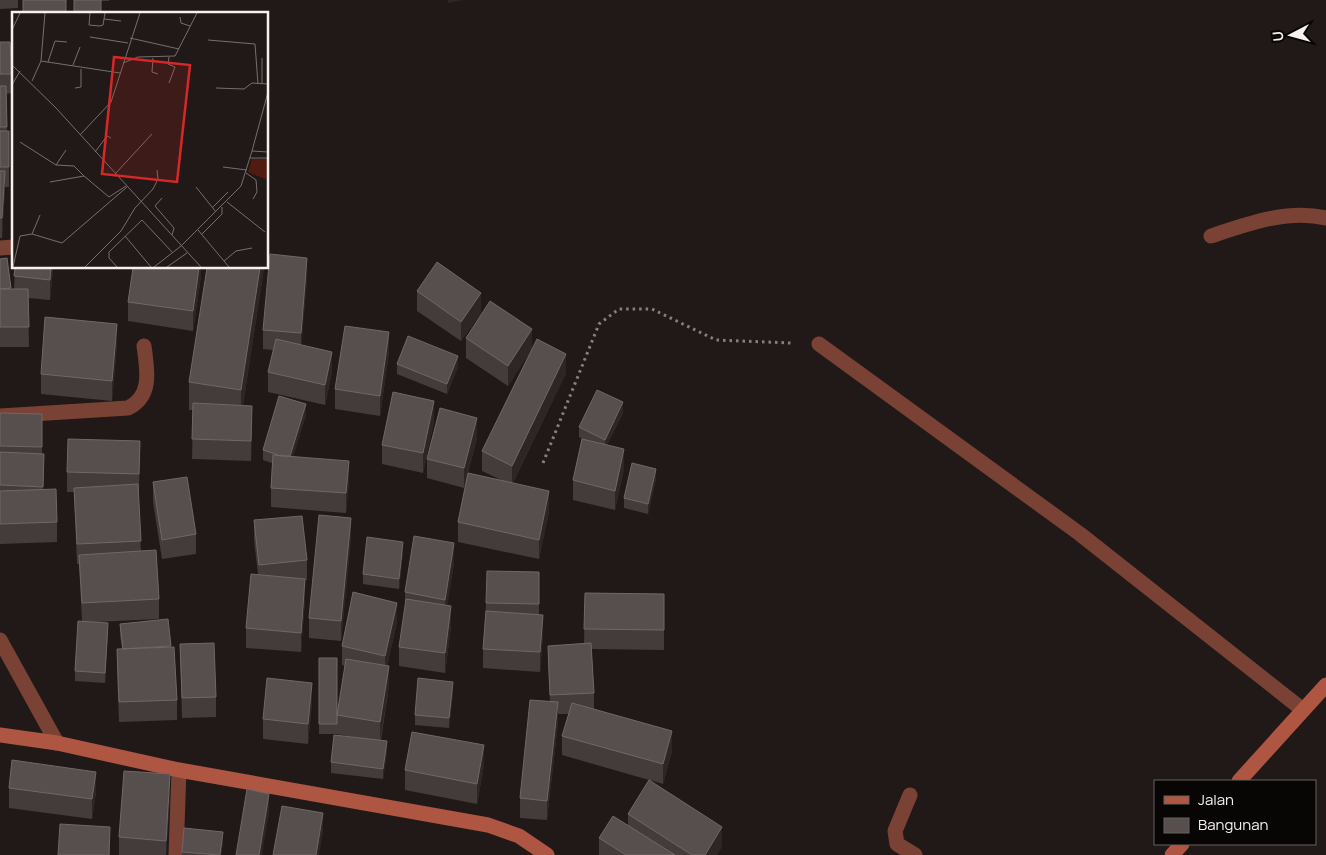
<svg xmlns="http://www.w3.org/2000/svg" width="1326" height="855" font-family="Manrope,sans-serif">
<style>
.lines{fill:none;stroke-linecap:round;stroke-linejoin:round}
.path{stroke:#87807e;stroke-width:3;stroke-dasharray:2.5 4;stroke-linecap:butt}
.lane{stroke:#7a4235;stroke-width:15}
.street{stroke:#7a4235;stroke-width:15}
.secondary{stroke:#af5642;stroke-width:15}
.wall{fill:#433c3a}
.shaded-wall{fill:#2e2624}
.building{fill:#574f4d;stroke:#706866}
.inset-road{fill:none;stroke:#766f6d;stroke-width:1}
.view{fill:#d62828;fill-opacity:0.15;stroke:#d62828;stroke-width:2.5}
.inset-edge{fill:none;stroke:#f6f0ef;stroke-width:2.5}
</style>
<rect width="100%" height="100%" fill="#211917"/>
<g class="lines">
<path class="path" d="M543,463L599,324L619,309H652L716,340L791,343"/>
<path class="lane" d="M1211,236C1247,224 1287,209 1326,218
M819,344L1080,534L1303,710
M910,795L895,831L897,844L915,855"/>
<path class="street" d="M0,248L14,247
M0,416L128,408C153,396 147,369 144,346
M0,640L57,743
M176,855L179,770"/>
<path class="secondary" d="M0,735L57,743L179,770L488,825L519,836L547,855
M1239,781L1326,685
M1172,855L1182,844"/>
</g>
<path class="wall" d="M0,0H18V8L0,9Z
M74,0H109V1H101Z
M0,42L12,74V93L6,94L7,131H9V187H5L2,238H0Z
M7,258L11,289H14L15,268H53L50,300L28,298L29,347H0V259Z
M201,268V276L193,331L128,321V302Z
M207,268H264L243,405L252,425L251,461L192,459L193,410H189V382Z
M307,278L301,345L332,372L325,405L268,392V372L273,350L263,349V330Z
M417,291L481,313L461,341L417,311Z
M466,338L532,349L566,373L513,483L549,511L539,559L458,542V522L503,481L482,471V451L532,349L508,386L466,358Z
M117,344L112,401L41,394V374Z
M389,352L380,416L335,409V389Z
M397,364L458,367L447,394L397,374Z
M0,413L42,414V454L44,474L43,489L57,522V542L0,544Z
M623,413L607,445L624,469L615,510L573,500V480L582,439L579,437V427Z
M306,415L293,456L349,481L346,513L271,507V488L272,463L263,460V450Z
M434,421L423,473L382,464V445Z
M477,438L464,488L427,478V459Z
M140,441L139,494H138L141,551L159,599V619L96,622L108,633L105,683L75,681V671L82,621L79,564H77L74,492H67V472Z
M656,479L648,514L624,508V498Z
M153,482L196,534V554L162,559L153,502Z
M254,520L307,560V580H305V599L301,652L246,648V628L258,574L254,540Z
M351,538L341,641L309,638V618Z
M403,552L399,589L363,584V574Z
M454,563L447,605L451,626L445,673L399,666V647L405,608V592Z
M539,572V615L543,635L540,672L483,668V649L486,603Z
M585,593L664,594V650L591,649L594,693V709L672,751L663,784L650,780L722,846L717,855H599V838L628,825V814L649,780L562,755V736L569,714H558V722L547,820L520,818V798L550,702L548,665V646L584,643Z
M397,622L387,666L389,686L381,740L387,752L383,779L331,773V762L357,738L337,734V715L345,666L342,665V646Z
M120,624L177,700V720L119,722L117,669V649H122L120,635Z
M180,644L216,697V717L182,718Z
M319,658H337V734H319Z
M453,692L449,728L415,725V715Z
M312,703L308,744L263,739V719Z
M484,765L477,804L405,790V770Z
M9,788L96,792L92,819L9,808Z
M170,794L166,855H119V837Z
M184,828L223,842L221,855H182Z"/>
<path class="shaded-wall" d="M448,0H463L448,3Z
M5,171V191L2,238V218Z
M307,258V278L301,353V333Z
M51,268H53L50,300V280Z
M199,268H201V276L193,331V311Z
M260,268H264L241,418V390Z
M481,293V313L461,341V322Z
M117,324V344L112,401V381Z
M532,329V349L508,386V366Z
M389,332V352L380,416V396Z
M332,352V372L325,405V385Z
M566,354V373L512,485V466Z
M458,356V367L447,394V384Z
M434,401V421L423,473V453Z
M623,402V413L605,450V440Z
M306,404V415L290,468V458Z
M252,406V425L251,461V441Z
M477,418V438L464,488V468Z
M624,449V469L615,510V491Z
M349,461V481L346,513V493Z
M656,469V479L648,514V504Z
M549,491V511L539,559V540Z
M351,518V538L341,641V621Z
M403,542V552L399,589V579Z
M454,543V563L445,619V600Z
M305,579V599L301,652V633Z
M397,603V622L385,675V656Z
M451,606V626L445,673V653Z
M543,615V635L540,672V652Z
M389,666V686L380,741V722Z
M453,682V692L449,728V718Z
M312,683V703L308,744V724Z
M558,702V722L547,820V801Z
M672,731V751L663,784V764Z
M387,741V752L383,779V769Z
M484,745V765L477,804V784Z
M96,772V792L92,819V799Z
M170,774V794L166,855V841Z
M269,794V813L262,855H259Z
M323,813V833L319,855H316Z
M110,827V855H109Z
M722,827V846L717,855H705Z
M223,832V842L221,855H220Z"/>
<path class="building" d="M23,0H66V14H23Z
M74,0H101V14H74Z
M0,42H10L12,74H0Z
M0,86H6L7,127H0Z
M0,131H9V167H0Z
M0,171H5L2,218H0Z
M270,254L307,258L301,333L263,330Z
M7,258L11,288L0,289V259Z
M437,262L481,293L461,322L417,291Z
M15,268H51L50,280L14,276Z
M133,268H199L193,311L128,302Z
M207,268H260L241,390L189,382Z
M0,289H28L29,327H0Z
M490,301L532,329L508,366L466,338Z
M45,317L117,324L112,381L41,374Z
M345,326L389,332L380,396L335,389Z
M408,336L458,356L447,384L397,364Z
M276,339L332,352L325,385L268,372Z
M537,339L566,354L512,466L482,451Z
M597,390L623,402L605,440L579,427Z
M393,392L434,401L423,453L382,445Z
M279,396L306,404L290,456H281L263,450Z
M193,403L252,406L251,441L192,439Z
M440,408L477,418L464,468L427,459Z
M0,413L42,414V447L0,446Z
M68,439L140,441L139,474L67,472Z
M582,439L624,449L615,491L573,480Z
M0,452L44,454L43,487L0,485Z
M273,455L349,461L346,493L271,488Z
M632,463L656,469L648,504L624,498Z
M468,473L549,491L539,540L458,522Z
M187,477L196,534L162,540L153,482Z
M138,484L141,541L77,544L74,488Z
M56,489L57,522L0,524V491Z
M319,515L351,518L341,621L309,618Z
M302,516L307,560L259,565L254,520Z
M414,536L454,543L445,600L405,592Z
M367,537L403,542L399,579L363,574Z
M156,550L159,599L82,603L79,555Z
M487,571L539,572V604L486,603Z
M251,574L305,579L301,633L246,628Z
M353,592L397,603L385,656L342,646Z
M585,593L664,594V630L584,629Z
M406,599L451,606L445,653L399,647Z
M486,611L543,615L540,652L483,649Z
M168,619L171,646L123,649L120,624Z
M78,621L108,623L105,673L75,671Z
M214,643L216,697L182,698L180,644Z
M591,643L594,693L550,695L548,646Z
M174,647L177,700L119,702L117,649Z
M319,658H337V724H319Z
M346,659L389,666L380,722L337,715Z
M267,678L312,683L308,724L263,719Z
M418,678L453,682L449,718L415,715Z
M530,700L558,702L547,801L520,798Z
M572,703L672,731L663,764L562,736Z
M412,732L484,745L477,784L405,770Z
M334,735L387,741L383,769L331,762Z
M12,760L96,772L92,799L9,788Z
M124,771L170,774L166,841L119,837Z
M649,780L722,827L705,855H692L628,814Z
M247,789L269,794L259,855H236Z
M282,806L323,813L316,855H273Z
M613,816L675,855H626L599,838Z
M60,824L110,827L109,855H58Z
M184,828L223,832L220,855L182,852Z"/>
<g transform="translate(12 12)">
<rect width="256" height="256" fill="#211917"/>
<path d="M240,147H256V168L236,160Z" fill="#521b10"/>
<path class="inset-road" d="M33,1L29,49L108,61M78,1L77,13L88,14L91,13L93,1M168,5L169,11L178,14M92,7L109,9M0,18L8,1M78,25L116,31M118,26L167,37M196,28L243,32L246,72M157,45L156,52L163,55L157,71M141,46L140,60L146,62M36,50L43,29L55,30M111,51L126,45L163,44L185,1M0,53L44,96L189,255M61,53L68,35M20,69L29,49M250,72V46M0,73L8,59M63,76L69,75V57M204,76L232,77L240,71L256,72M68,123L99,90L128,1M8,130L44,153L54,138M240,139L256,80M83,140L95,124L99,126M238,146H256M211,155L235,158M234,161L244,168L245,180L241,187M103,162L140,122M72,164L97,185L114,174M38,170L72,164L62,154L44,153M184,175L204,200M150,186L143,194L162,216L160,223M215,190L253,220M200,196L216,180M186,218L217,255M20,222L28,203M190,222L210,202V195M113,224L139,255M169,234L229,174L240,139L256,140M212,249L224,239L240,236M1,255L8,224L20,222L50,231L115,175M73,255L109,219L123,196L141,177L146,167L145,158M105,255L97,246V240L130,208L160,240M142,255L169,234M155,255L175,241"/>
<path class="view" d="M102,45L178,53L165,170L90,162Z"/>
<rect width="256" height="256" class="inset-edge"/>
</g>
<rect x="1154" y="780" width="162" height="65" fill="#080505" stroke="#676363"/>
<rect x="1164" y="796" width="25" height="8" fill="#af5642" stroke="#676363"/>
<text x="1198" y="805" font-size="15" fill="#f6f0ef">Jalan</text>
<rect x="1164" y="818" width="25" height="15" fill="#574f4d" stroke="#676363"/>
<text x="1198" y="830" font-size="15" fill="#f6f0ef">Bangunan</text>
<g transform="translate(1291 35) rotate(264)" stroke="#080505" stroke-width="4" paint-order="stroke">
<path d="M0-4L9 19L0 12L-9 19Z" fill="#f6f0ef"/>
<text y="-8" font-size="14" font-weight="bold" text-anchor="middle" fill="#f6f0ef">U</text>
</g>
</svg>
